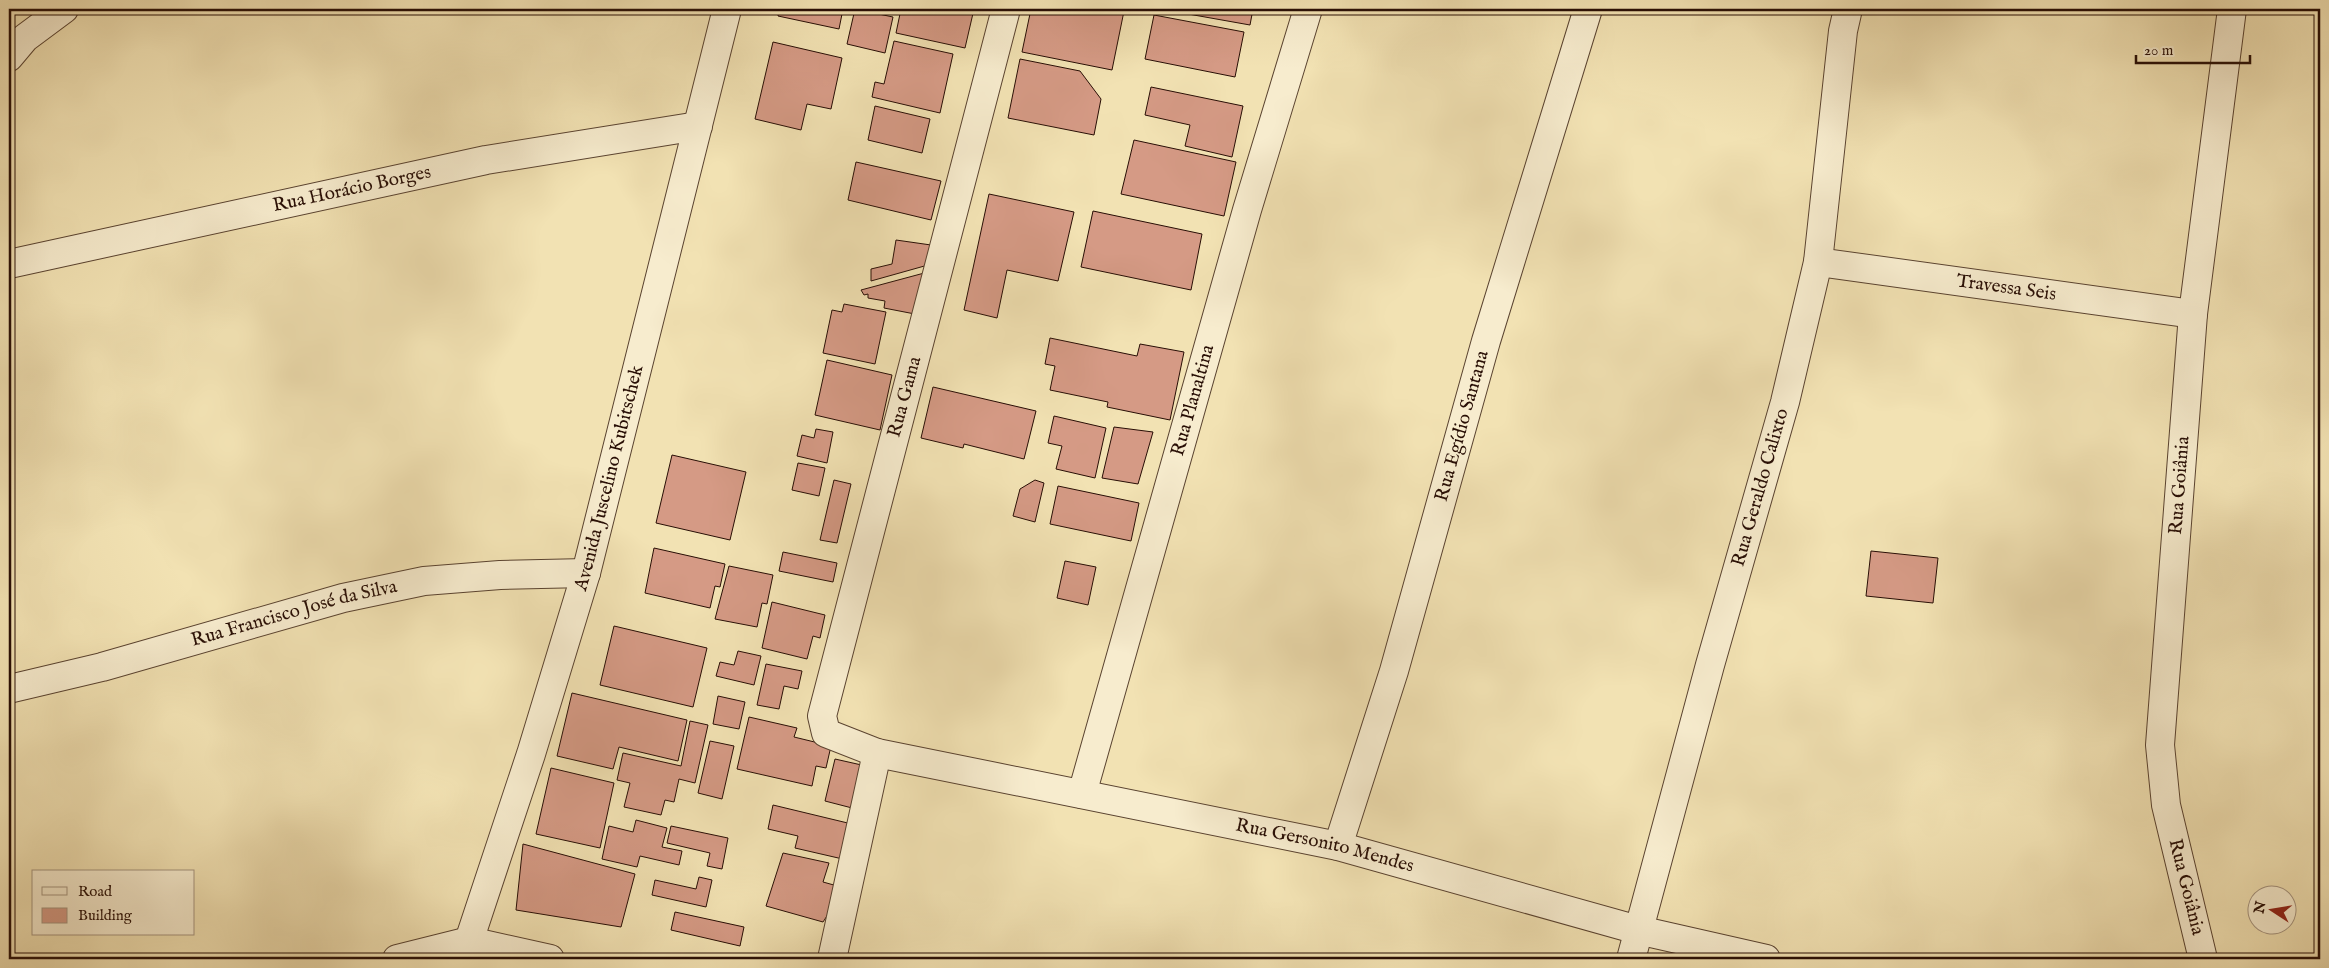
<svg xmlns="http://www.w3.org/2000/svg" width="2329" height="968" font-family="'IM FELL English',serif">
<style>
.building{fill:#d59a85;stroke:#280e05}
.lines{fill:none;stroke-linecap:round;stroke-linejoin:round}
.minor-casing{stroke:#5a4330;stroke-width:30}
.minor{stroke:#f7ecce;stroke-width:28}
.labels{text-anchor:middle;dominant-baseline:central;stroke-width:4.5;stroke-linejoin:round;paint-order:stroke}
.street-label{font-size:19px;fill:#280e05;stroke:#f7ecce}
</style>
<rect width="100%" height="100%" fill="#f2e2b3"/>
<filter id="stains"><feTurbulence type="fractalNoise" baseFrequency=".004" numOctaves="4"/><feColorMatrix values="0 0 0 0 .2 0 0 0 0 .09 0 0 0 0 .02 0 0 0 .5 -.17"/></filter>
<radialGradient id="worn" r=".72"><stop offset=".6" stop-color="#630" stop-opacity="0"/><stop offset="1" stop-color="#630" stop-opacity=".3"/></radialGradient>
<path class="building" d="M779,9H843L839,29L778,16Z
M855,9L893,17L885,53L847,44Z
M901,9H974L965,48L896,33Z
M1031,9H1115L1124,11L1112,70L1022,52Z
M1178,9H1253L1250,25L1177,12Z
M1154,15L1244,32L1235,77L1145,59Z
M894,41L953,54L940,113L872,97L875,82L884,84Z
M773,42L842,58L831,109L807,104L801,130L755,119Z
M1020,59L1080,71L1101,99L1094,135L1008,118Z
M1151,87L1243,106L1232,157L1185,146L1190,125L1145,115Z
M875,106L930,119L922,153L868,140Z
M1134,140L1236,162L1224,216L1121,194Z
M856,162L941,181L931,220L848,200Z
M989,194L1074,212L1058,281L1007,270L997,318L964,310Z
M1093,211L1202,234L1191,290L1081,267Z
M896,240L931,245L928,265L871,281V269L892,264Z
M928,272L920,315L884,308L885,301L868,298V294L864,295L861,290Z
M844,304L886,312L875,364L823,353L832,310L842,312Z
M1050,338L1137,356L1140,344L1184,352L1170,420L1107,407L1108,402L1050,390L1055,366L1045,364Z
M827,360L892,375L880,430L815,415Z
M933,387L1036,411L1024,459L964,444L963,448L921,438Z
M1054,416L1106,428L1095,478L1056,469L1062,446L1048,443Z
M1114,427L1153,432L1138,484L1102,478Z
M816,429L833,432L827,463L797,456L802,435L814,438Z
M672,455L746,472L730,540L656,523Z
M798,463L825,468L819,496L792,490Z
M834,480L851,484L837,543L820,540Z
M1035,480L1044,483L1035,522L1013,516L1020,489Z
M1058,486L1139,503L1131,541L1050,524Z
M654,548L725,564L720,587L715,586L710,608L645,593Z
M1871,551L1938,558L1933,603L1866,596Z
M783,552L837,563L833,582L779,571Z
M1065,561L1096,567L1088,605L1057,598Z
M729,566L773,575L767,604L762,603L757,627L715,619Z
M772,602L825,615L820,638L813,636L807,659L762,648Z
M614,626L707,648L693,707L600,685Z
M738,651L761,656L754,685L716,676L720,662L734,665Z
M766,664L802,671L798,689L784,686L779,709L757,705Z
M572,693L687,720L678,761L619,747L613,769L557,756Z
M718,696L745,702L739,729L713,724Z
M749,717L797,728L794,737L831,746L826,768L816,766L812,786L737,769Z
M690,721L708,725L695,783L679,779L674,802L665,800L661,815L624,807L630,783L617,780L623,753L681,766Z
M710,741L734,746L722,799L698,793Z
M835,759L866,766L856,809L825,801Z
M551,768L614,783L600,848L536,834Z
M773,805L856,825L847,860L795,848L798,836L768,829Z
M636,820L667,828L662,847L682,851L679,865L640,856L637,867L602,859L609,826L633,832Z
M671,826L728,838L722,869L707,866L710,853L667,843Z
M523,844L635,874L621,927L516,910Z
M783,853L829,863L823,882L841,887L838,899L823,922L766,906Z
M699,877L712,880L706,907L652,895L655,880L696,889Z
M675,912L744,927L740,946L671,930Z"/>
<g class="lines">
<defs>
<g id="minor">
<path id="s1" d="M1006,9L822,716L826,733L877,753L1338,846L1638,930L1766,959"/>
<path d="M9,57L25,38L64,9"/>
<path id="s2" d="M1818,262L2193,314"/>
<path id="s3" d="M9,264L486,160L698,126"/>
<path id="s4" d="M9,689L102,667L343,598L424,581L500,575L586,573"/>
<path id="s5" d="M1082,794L1247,210L1308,9"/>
<path id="s6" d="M1338,846L1394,671L1486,341L1588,9"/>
<path id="s7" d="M469,941L531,754L586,573L727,9"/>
<path d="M397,959L469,941L550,959"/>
<path d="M832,959L877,753"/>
<path id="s8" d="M1631,959L1710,665L1785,402L1818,262L1843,31L1848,9"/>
<path id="s9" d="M2203,959L2166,805L2160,745L2193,314L2232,9"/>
</g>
</defs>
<use href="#minor" class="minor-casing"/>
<use href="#minor" class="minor"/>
</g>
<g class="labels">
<g class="street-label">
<text stroke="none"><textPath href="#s3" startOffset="351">Rua Horácio Borges</textPath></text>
<text stroke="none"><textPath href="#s2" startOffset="190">Travessa Seis</textPath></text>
<text transform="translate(905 397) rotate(-75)">Rua Gama</text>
<text stroke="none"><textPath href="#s5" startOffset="409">Rua Planaltina</textPath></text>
<text stroke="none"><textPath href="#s6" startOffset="438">Rua Egídio Santana</textPath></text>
<text stroke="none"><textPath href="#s7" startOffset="484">Avenida Juscelino Kubitschek</textPath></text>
<text stroke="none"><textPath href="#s9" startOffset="479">Rua Goiânia</textPath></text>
<text stroke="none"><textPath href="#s8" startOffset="489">Rua Geraldo Calixto</textPath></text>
<text stroke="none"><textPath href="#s4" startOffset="295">Rua Francisco José da Silva</textPath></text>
<text stroke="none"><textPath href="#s1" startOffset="1260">Rua Gersonito Mendes</textPath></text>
<text transform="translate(2186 887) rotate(76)">Rua Goiânia</text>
</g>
</g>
<rect width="2329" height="968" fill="none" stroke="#f2e2b3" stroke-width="30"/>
<rect x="10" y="10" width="2309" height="948" fill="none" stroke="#280e05" stroke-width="2.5"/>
<rect x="15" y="15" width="2299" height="938" fill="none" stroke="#280e05"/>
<rect x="32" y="870" width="162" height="65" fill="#f7ecce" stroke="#a4937e"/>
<rect x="42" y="887" width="25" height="8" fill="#f7ecce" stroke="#a4937e"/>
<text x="78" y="896" font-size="15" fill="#280e05">Road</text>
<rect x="42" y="908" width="25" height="15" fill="#d59a85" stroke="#a4937e"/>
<text x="78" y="920" font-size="15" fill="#280e05">Building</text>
<g transform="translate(2272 910) rotate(282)"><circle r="24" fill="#f7ecce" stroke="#a4937e"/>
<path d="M0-4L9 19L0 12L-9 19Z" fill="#8f2418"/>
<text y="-8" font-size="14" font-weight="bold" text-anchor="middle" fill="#280e05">N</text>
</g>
<path d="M2136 55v8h114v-8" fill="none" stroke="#280e05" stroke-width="2.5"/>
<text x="2144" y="55" font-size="15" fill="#280e05" stroke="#f7ecce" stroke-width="4" paint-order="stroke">20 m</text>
<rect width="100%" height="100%" filter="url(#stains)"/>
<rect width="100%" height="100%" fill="url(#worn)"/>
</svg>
